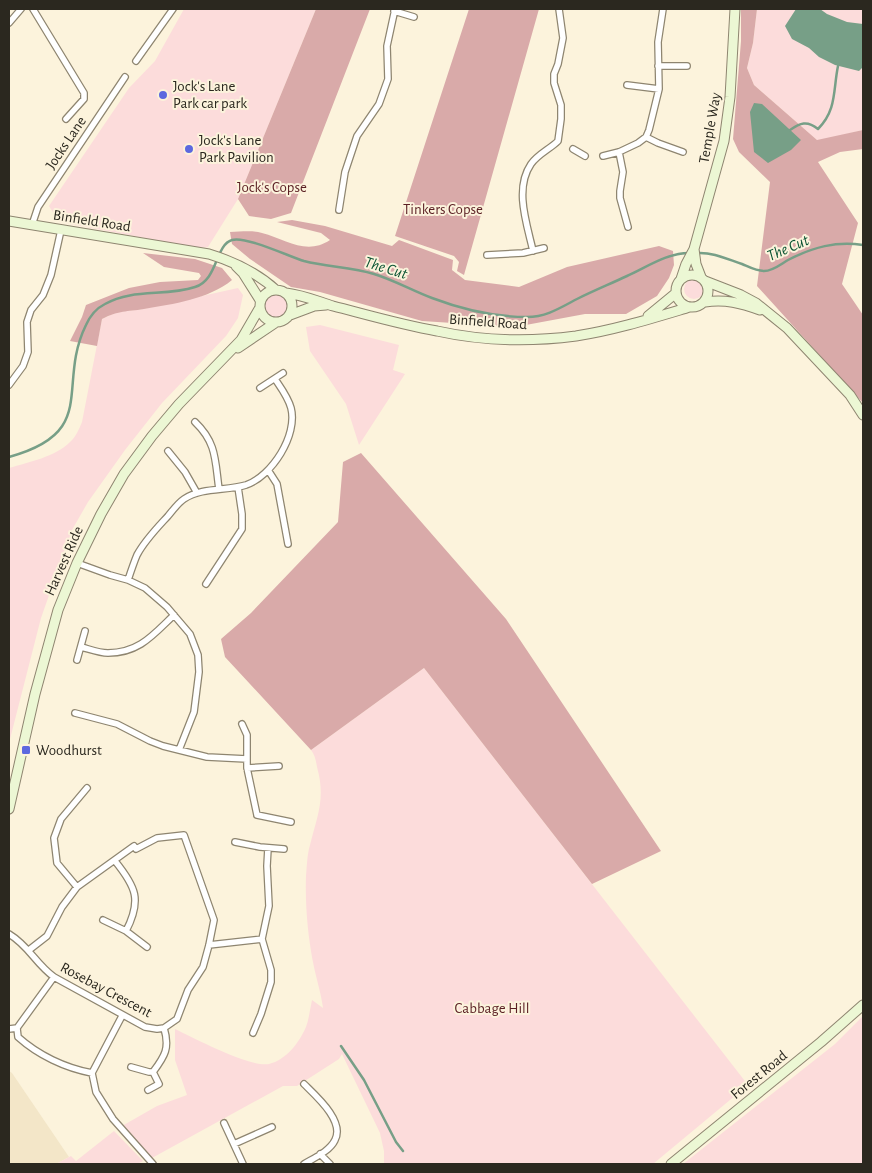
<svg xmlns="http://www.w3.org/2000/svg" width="872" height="1173" font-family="'Alegreya Sans',sans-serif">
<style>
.built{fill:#f3e6c8}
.green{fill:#fcdcdb}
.forest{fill:#d9aaa9}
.water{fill:#779f87}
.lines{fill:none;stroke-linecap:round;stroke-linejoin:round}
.stream{stroke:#779f87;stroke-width:2.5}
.street-casing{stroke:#8e8570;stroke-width:8}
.secondary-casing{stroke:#8e8570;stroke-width:11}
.street{stroke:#fff;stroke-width:5.5}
.secondary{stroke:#ecf7d4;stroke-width:9}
.poi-dot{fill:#5c68df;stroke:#fcf3dc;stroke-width:2}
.labels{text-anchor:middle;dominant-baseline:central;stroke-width:4;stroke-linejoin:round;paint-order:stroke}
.poi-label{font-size:15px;fill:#2b281f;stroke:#fcf3dc;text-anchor:start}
.street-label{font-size:15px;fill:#2b281f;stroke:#fcf3dc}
.park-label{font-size:15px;fill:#5a1f23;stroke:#fcf3dc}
.water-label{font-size:16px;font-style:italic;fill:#0a5333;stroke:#fcf3dc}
</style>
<rect width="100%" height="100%" fill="#fcf3dc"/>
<path class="built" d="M9,1071L12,1073L69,1157L56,1164H9Z"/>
<path class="green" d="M184,9H316L238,199L208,247L199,248L59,222L49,206L129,88L155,61Z
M757,9H863V130L818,141L754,85L747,68L753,43Z
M684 289a10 10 0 1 1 20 0a10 10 0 1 1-20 0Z
M238,288L243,295L238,318L226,336L162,403L125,450L88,502L72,530L41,618L9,743V468C29,462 55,457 70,442C76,437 79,429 82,422L102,319L117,312L143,309Z
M264 305a12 12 0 1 1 24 0a12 12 0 1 1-24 0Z
M320,325L399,345L393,370L405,374L359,445L346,404L310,351L306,327Z
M424,668L748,1085L653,1164H384V1151L380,1133L342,1054L339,1059L297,1086H283L152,1158L122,1126L157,1106L187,1095L175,1060V1029C194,1038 250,1068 269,1064C286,1060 299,1043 306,1027C309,1019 310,1009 312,1000L323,1008C321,993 317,981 314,967C308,938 305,906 306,876C307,866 307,855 310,845C317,816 326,799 317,767C316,761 315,755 311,750Z
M863,1016V1164H683L835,1044Z
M114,1131L143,1161L137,1164H56L71,1156L76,1161Z"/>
<path class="forest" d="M316,9H370L291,213L271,219L249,216L238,199Z
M469,9H539L464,275L457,271L459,262L454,256L395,236Z
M741,9H757L753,43L747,68L754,85L817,140L863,130V149L840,152L818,162L858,223L842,284L863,315V403L757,286L770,182L739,152L733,139L741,41Z
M292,220L325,226L392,246L399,240L453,260L452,270L465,280L519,287L567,267L659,246L673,251L674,265L669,278L657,296L626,314H585L515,327L422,321L320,292L291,287L250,259L232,244L230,232C240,232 252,230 262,233C286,239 306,256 330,240L321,233L277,222Z
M143,253L195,259L222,268L232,280C209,299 173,304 144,309C126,312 120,310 102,319L97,346L70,341L82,317L86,305L129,288L160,282L198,280L201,276L199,273L164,267Z
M361,453L506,619L661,851L592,884L424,668L311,750L225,657L221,639L251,613L338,522L343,462Z"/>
<path class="water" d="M796,9H820L827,14L847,22L863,24V67L859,71L835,65L819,57L809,48L792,39L785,26Z
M754,103L762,104L801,140L791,150L768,163L754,152L750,112Z"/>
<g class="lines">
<path class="stream" d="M790,130C800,123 807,120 818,129C837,110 833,90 838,66
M697,253C713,252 727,259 742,264C749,267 756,271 764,271C773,271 781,264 788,260C813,247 836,241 863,245
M9,457C100,432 56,386 86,325C90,316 95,309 105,304C133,288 165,297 195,287C218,280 215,245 232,240C246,236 288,256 304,261C327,267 351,267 374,274C394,280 413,291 432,298C461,309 495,317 527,317C546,317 560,308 577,299C593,291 610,284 627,276C647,267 667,253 689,253
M341,1046L364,1080L396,1142L403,1151"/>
<defs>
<path id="street" d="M33,9L84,93V99L66,119
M394,11L414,17
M9,23L21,9
M136,61L173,9
M658,66H687
M627,85L659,89
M646,137L658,143L683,152
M573,149L585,156
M619,152L623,172L620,191V198L628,227
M603,156L619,152L638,143L646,137L649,130L659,89L658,42L663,9
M339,210L345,172L357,136L379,104L388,79L387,46L395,9
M32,225L38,207L125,77
M533,251C527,224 514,189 531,164C538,154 550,149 558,141L561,119V105L554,83V74L558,64L563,38L559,9
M487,255L523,253L544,248
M9,385L23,366L28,352L27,322L31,310L43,295L51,275L61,230
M260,388L283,373
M195,422C217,443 215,461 219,489
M168,451L185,472L197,493
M268,470L277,484L288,544
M77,563L110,575L128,580L145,588L167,607L190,634L198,655L199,672L194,712L179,750
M128,580C131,571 134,562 137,555C145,540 157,528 168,516C173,510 178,503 184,499C202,487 226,491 246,485C272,476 298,435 291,408C288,397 281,388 275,379
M206,584L242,529V514L238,487
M81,647C89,649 99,653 108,653C139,653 153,635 174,615
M77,660L85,631
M75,713L117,724L150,741L163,746L207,757L247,759
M242,724L247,735V768L257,815
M247,768L279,766
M257,815L291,822
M235,842L260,847L284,849
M115,861C136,887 142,900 126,931
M77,887L57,863L54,838L61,819L87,788
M103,920L126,931L147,947
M9,934C29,946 35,963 54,977L145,1027L157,1029L164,1028L177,1019L188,990L203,967L209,945L214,920L184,835L157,838L136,849L134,846L77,887L62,907L47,936L29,950
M209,945L262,939L269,906L267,866L268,848
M54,977L17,1028L18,1037C38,1055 65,1068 92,1073
M122,1016L92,1073L96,1092L113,1119L153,1164
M9,1029L17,1028
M253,1033L261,1014L271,982V970L262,939
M131,1067L149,1072H153
M153,1072C165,1056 170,1048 164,1028
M304,1084C316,1096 345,1121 335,1140C330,1151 314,1158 304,1164
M148,1090L159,1084L153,1072
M224,1123L243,1164
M234,1144L272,1127
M320,1154L330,1164"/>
<path id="secondary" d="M9,221L209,254C235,262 256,272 276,290
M694,249L696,264L701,277
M236,266L243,273L260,300
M676 291a16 16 0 1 1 32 0a16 16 0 1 1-32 0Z
M681,279L686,264L694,249L724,141L730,97L735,9
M705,281L741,295L756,303L787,328L850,395L863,415
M260 306a16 16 0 1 1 32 0a16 16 0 1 1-32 0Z
M286,293C303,295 317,301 333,306C368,315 402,325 437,331C482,341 530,342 576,336C615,330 653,318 690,307
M705,302C725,299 741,303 760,310
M290,315L314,306L326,305
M648,316L676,293
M238,348L275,323
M9,809L35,694L58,610L77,563L101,514L124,474L152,436L179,404L241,340L259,309
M671,1164L821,1042L863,1005"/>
</defs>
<use href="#street" class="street-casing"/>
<use href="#secondary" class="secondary-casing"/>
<use href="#street" class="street"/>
<use href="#secondary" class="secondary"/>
</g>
<g class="poi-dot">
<circle cx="163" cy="95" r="5"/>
<circle cx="189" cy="149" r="5"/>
<rect x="21" y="745" width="10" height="10" rx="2.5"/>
</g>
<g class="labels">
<g class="poi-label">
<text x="173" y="86">Jock's Lane<tspan x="173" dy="17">Park car park</tspan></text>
<text x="199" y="140">Jock's Lane<tspan x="199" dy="17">Park Pavilion</tspan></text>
<text x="36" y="750">Woodhurst</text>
</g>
<g class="street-label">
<text transform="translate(710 128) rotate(-80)">Temple Way</text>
<text transform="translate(66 143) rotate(-56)">Jocks Lane</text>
<text transform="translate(92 221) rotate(9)">Binfield Road</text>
<text transform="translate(488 322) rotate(4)">Binfield Road</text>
<text transform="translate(64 561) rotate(-66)">Harvest Ride</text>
<text transform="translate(106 990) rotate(28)">Rosebay Crescent</text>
<text transform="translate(759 1075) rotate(-39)">Forest Road</text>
</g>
<g class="park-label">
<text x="272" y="187">Jock's Copse</text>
<text x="443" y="209">Tinkers Copse</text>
<text x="492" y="1008">Cabbage Hill</text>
</g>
<g class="water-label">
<text transform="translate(788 248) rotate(-23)">The Cut</text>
<text transform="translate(386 268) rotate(17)">The Cut</text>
</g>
</g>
<rect width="872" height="1173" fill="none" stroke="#2b281f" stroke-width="20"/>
</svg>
